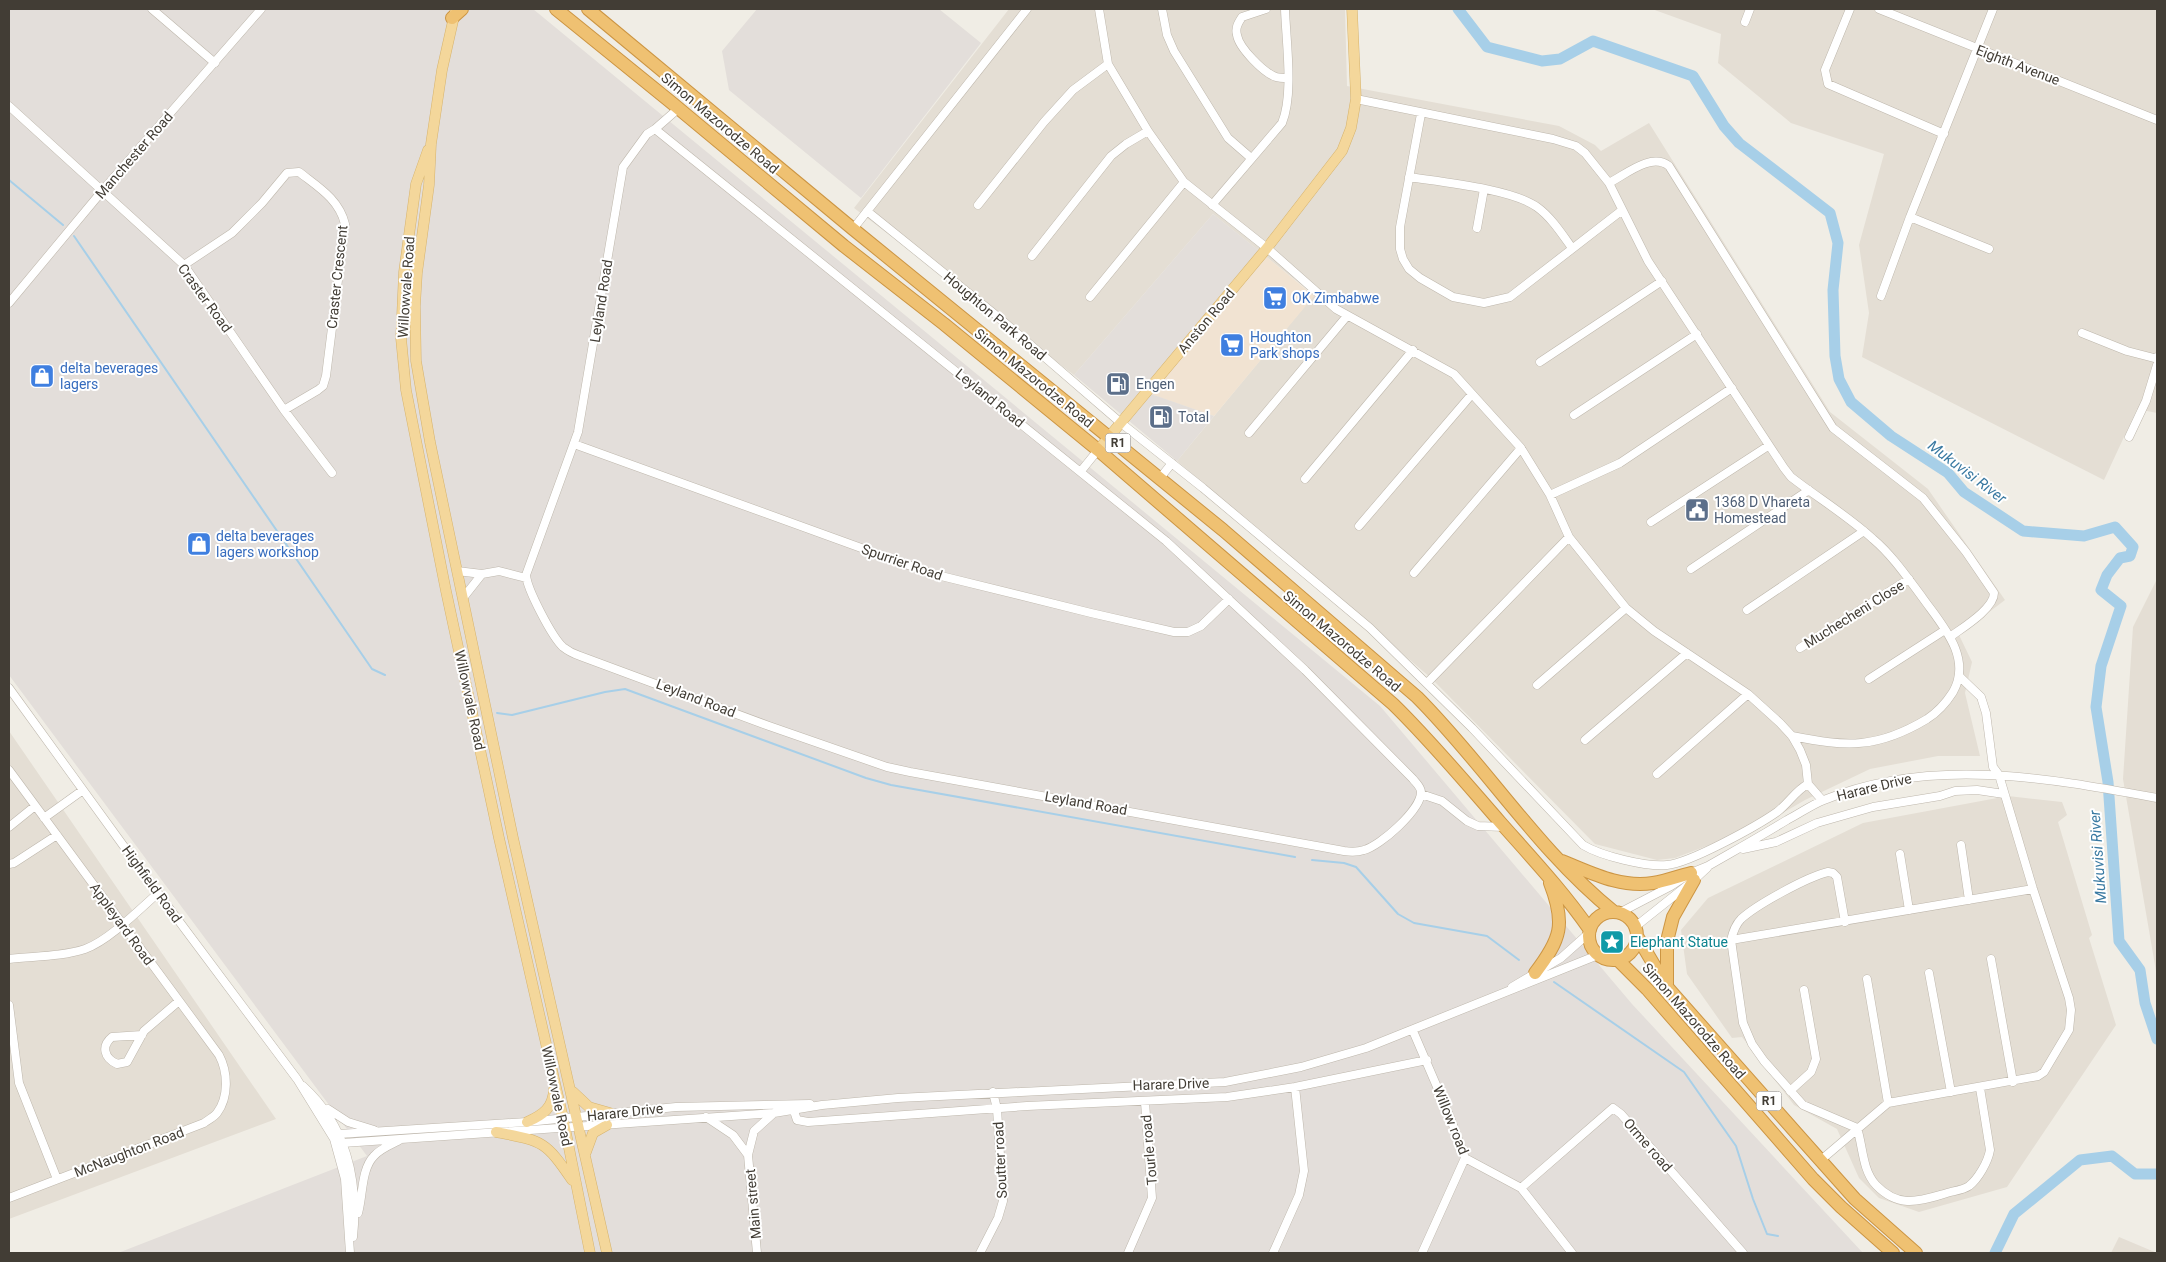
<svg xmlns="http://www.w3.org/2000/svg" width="2166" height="1262" font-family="Roboto,sans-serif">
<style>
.residential{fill:#e4ded4}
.commercial{fill:#f1e3d2}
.industrial{fill:#e3deda}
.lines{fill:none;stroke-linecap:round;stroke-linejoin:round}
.stream{stroke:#a7cfe8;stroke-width:2}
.river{stroke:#a7cfe8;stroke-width:11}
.minor-casing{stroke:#beb7ac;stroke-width:9}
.major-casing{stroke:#d6b36d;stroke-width:11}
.highway-casing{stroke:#cc9543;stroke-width:14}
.minor{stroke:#fff;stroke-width:8}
.major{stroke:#f4d79b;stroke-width:10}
.highway{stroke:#efc172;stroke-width:12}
.labels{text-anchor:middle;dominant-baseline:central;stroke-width:4;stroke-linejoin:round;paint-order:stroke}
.shield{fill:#fff;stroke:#7b7772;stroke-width:1}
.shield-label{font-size:12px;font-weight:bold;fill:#423d35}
.street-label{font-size:14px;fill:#423d35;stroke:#fff}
.shop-label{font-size:14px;fill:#366cbe;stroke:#fff;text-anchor:start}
.service-label{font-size:14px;fill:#4e5e75;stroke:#fff;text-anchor:start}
.culture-label{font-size:14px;fill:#0d838f;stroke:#fff;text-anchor:start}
.water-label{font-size:15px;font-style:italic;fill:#3a7aa2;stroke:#fff}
</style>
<rect width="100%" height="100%" fill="#f0ede5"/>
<path class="residential" d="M1009,9H1345L1347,86L1559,126L1595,145L1601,151L1649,123L1830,412L1928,489L2005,600L1959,635L1972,662L1965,693L1980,756H1938L1870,769L1805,800L1762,825L1675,858L1657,860L1595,844L1431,678L1177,461L1314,295L1213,214L1074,375L854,208Z
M1652,9H2157V413L2137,409L2104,480L1862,357L1869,313L1859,245L1884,154L1791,123L1718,63L1721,34Z
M2157,579V977L2123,779L2133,627Z
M9,731L276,1119L9,1219Z
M2008,796L2062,802L2067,815L2058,822L2092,935L2089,938L2116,1025L2007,1187L1919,1212L1879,1198L1859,1178L1837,1129L1794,1105L1742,1037L1732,1038L1687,974L1681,930L1708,898L1863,823Z
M2119,1237L2157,1253H2111Z"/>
<path class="commercial" d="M1263,254L1314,296L1214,416L1150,394Z"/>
<path class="industrial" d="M9,9H533L1380,706L1632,1004L1863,1253H118L367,1156L9,675Z
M757,9H939L981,43L861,198L729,90L722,51Z
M1213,214L1263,254L1151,394L1214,416L1177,461L1074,375Z"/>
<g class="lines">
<path class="stream" d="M9,180L63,225
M74,236L372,669L385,675
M497,713L512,715L605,692L625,689L866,778L891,785L1295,857
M1312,860L1344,863L1356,867L1398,914L1414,923L1487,936L1519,960
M1554,982L1684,1072L1736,1146L1753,1199L1767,1234L1778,1236"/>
<path class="river" d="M1458,9L1487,47L1542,61L1560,59L1593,41L1693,76L1724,126L1739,143L1830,213L1838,243L1833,290L1835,356L1839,379L1851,402L1891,436L1948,473L1964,492L2023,531L2084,536L2115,527L2133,547L2130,556L2120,558L2107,575L2101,590L2121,606L2101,666L2096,707L2108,782L2119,941L2140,970L2145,1003L2157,1039
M1995,1253L2014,1214L2080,1160L2112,1156L2135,1174H2157"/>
<defs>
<path id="minor" d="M152,9L215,63
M1099,9L1108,64L1148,131L1184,182L1267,248L1336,309L1454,374L1521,448L1550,495L1569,537L1626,608L1654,631L1748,694L1780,723L1792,736L1800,750L1806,765L1808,784L1822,800
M1162,9L1167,35L1174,51L1228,138L1251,158
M1266,9L1242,17C1238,23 1235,28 1237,35C1239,48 1264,73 1276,77C1279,78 1284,78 1288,78
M1850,9L1825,70L1828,84L1944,134
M1879,9L2157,120
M1745,22L1750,9
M1356,99L1553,139L1576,146L1585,153L1609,183L1648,261L1784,468L1791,477C1818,498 1848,516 1873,539C1892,555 1907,577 1922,597C1941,624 1973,657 1953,692C1946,703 1938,712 1927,719C1877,749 1847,747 1792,736
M9,106L184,265L284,410L332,473
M1421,114L1400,227V249L1403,259L1409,269L1420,278L1453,297L1484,303L1510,297L1621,211
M655,129L1166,541L1305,670L1413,779C1416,783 1421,787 1421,792C1421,810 1380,846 1364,850C1358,852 1351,852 1344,851L910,772L887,767L769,726L580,656C574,654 568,651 563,647C552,637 527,589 526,575L578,432L623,167L647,134Z
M655,129L679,108
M1409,177C1442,182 1512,189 1537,207C1551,217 1562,234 1572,248
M1609,183C1625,175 1651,152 1669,166L1833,428L1923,498L1966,552L1994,593C1994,609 1962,628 1950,637
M978,205L1044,122L1073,90L1108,64
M1212,205L1282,123C1294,94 1286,41 1285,9
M867,211L997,316L1121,423L1203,488L1370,628L1472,728L1583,845C1601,856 1646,867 1667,865C1690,863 1757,826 1777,812C1789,803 1795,791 1808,784
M1910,217L1989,249
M1477,228L1484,189
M853,229L1027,9
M1032,256L1111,156L1126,144L1148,131
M184,265L232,233L262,203L287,173L299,172C318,187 339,199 345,224L326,376L323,386L318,390L284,410
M1881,296L1910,217L1993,9
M1090,297L1184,182
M9,303L103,190L261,9
M2082,333L2127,351L2154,358L2157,357
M1540,362L1662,281
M1574,415L1697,334
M1249,433L1347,316
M2129,437L2146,401L2157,365
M574,444L933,574L1091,613L1174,632H1188L1201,626L1229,599
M1081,471L1098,450
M1160,478L1172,463
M1305,479L1413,350
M1550,495L1620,463L1732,388
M1651,522L1768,446
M1359,526L1472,394
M1691,569L1809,490
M457,571L482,574
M1414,573L1521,448
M463,598L482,574L499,571L526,578
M1747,610L1864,531
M1800,648L1909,579
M1869,679L1945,630
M1427,683L1569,537
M1537,685L1626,608
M9,688L149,881L297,1079L334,1139L345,1179L350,1253
M1585,740L1687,653
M9,770L219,1055C228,1072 229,1097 217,1113C214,1117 208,1120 204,1123L9,1198
M1657,774L1748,694
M1421,794L1442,801L1467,821L1478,826L1504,827
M44,818L83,790
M9,827L35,806
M1961,845L1969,900
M1743,849L1776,842L1817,823L1873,807L1940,796L1955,791L1977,790L2004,794
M1900,854L1909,910
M9,864L14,863L57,835
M1619,913L1671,886L1691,873L1708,866C1734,851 1761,836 1787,820C1799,814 1811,805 1824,800C1931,756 2048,778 2157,798
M1845,922L1837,877L1833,873L1828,872C1807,877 1756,905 1741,919C1735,925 1733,932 1731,940L1743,1023L1752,1044L1764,1061L1803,1105L1857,1128C1863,1146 1862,1170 1876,1185C1899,1209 1919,1201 1947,1193C1954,1191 1963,1190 1969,1186C1978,1179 1988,1162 1990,1150L1980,1088
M1635,927L1694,880L1707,868
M1731,940L2033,889
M9,959C33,956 61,957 85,949C108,941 139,910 158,893
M1991,959L2013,1082
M1929,973L1951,1092
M1867,979L1888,1103
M1512,987L1561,958L1589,933
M9,1005L19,1083L57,1179
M1413,1031L1450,1117L1465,1158L1521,1188L1572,1253
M142,1035L112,1037C101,1046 104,1058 117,1064L127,1062L144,1031L179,1001
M303,1086C346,1125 359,1180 353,1237
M1790,1091L1811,1072L1816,1059L1804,990
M328,1109L348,1122L374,1130
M794,1111L797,1120L808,1122L1027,1106L1227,1097L1295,1087L1427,1060
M706,1117L733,1135L748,1155
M339,1134L527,1122L676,1107L810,1104
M334,1139L343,1143L774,1113L822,1105L898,1098L1225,1082L1301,1067L1366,1048L1598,955
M1821,1160L1888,1103L2038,1076L2044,1072L2069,1030L2071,1010L2069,998L2033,889L1999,775L1993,767L1986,713L1981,697L1959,676
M1521,1188L1613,1108L1621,1114L1743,1253
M358,1213C363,1196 361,1169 374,1156C380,1149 390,1145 398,1141
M757,1253L748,1155L754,1131L774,1113
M980,1253L998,1218L1003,1201L997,1109L993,1092
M1128,1253L1152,1198L1145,1102
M1273,1253L1299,1195L1304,1171L1295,1087
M1422,1253L1465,1158"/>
<path id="major" d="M455,12L442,70L431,144L429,185L417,273L415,306L416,361L430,442L513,838L607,1253
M428,150L416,184L404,272L401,338L406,390L446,591L499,838L563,1118L590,1253
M1098,450L1267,248L1342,151L1351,128L1356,99L1352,9
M573,1092L589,1107L610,1113
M527,1122C543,1115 553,1108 554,1089
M496,1132C542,1141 545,1140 572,1180
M586,1152L593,1133L607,1125"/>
<path id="highway" d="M556,9L672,103L844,246L944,324L1098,450L1393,704C1431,741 1465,782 1500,822C1531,857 1563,891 1590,930
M588,9L853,229L1223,530L1417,697C1486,766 1538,851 1614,912
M452,18L462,9
M1562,861C1592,873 1620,888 1653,883C1666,881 1679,876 1691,873
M1589 936a24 24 0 1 1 48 0a24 24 0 1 1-48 0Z
M1637,936L1667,987L1798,1135L1855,1199L1916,1253
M1617,959L1647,989L1813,1179L1841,1207L1893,1253
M1535,973C1561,939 1566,924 1550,883
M1667,984V941L1673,917L1694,880"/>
</defs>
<use href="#minor" class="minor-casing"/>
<use href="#major" class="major-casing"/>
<use href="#highway" class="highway-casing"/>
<use href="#minor" class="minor"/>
<use href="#major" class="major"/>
<use href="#highway" class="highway"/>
</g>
<defs>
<symbol id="supermarket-square" viewBox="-11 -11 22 22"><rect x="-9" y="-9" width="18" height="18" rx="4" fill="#3f7fe0" stroke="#fff"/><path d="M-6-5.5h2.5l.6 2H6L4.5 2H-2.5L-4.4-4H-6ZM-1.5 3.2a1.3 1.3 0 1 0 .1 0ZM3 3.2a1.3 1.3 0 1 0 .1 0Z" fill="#fff"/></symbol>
<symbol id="shop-square" viewBox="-11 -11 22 22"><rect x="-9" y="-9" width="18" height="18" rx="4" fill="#3f7fe0" stroke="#fff"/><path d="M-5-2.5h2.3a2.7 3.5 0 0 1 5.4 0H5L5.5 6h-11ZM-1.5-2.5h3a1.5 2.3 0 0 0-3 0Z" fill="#fff"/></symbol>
<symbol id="fuel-square" viewBox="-11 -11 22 22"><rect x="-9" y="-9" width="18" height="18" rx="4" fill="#5c6f8a" stroke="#fff"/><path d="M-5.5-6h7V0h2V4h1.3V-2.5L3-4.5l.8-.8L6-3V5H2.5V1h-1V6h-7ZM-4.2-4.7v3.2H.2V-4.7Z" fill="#fff"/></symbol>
<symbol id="civic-square" viewBox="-11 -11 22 22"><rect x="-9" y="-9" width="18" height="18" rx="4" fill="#5c6f8a" stroke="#fff"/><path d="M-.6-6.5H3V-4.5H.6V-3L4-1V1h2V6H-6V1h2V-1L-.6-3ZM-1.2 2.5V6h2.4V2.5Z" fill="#fff"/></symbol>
<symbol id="sight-square" viewBox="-11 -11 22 22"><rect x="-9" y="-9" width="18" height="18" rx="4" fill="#0f9aa8" stroke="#fff"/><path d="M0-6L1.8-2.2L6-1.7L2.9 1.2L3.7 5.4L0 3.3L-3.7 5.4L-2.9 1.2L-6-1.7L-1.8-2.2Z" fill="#fff"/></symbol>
</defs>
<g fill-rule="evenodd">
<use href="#supermarket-square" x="1261" y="284" width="28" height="28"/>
<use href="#supermarket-square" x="1218" y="331" width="28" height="28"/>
<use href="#shop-square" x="28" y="362" width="28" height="28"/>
<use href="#fuel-square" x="1104" y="370" width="28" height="28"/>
<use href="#fuel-square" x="1147" y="403" width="28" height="28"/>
<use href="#civic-square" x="1683" y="496" width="28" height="28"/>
<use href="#shop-square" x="185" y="530" width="28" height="28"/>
<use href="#sight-square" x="1598" y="928" width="28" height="28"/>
</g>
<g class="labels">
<g class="shield">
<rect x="1105.5" y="433.5" width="25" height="19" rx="4"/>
<rect x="1756.5" y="1091.5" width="25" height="19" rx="4"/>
</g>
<g class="shield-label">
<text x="1118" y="443">R1</text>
<text x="1769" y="1101">R1</text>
</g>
<g class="street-label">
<text transform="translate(2018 65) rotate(21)">Eighth Avenue</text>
<text transform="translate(720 123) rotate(40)">Simon Mazorodze Road</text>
<text transform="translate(134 155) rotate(-49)">Manchester Road</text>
<text transform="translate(337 277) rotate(-84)">Craster Crescent</text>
<text transform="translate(406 287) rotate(-86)">Willowvale Road</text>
<text transform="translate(205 298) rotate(54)">Craster Road</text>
<text transform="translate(601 301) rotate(-81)">Leyland Road</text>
<text transform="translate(995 316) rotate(40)">Houghton Park Road</text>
<text transform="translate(1206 321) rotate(-50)">Anston Road</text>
<text transform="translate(1034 378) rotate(39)">Simon Mazorodze Road</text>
<text transform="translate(990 398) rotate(39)">Leyland Road</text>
<text transform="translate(902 562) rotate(19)">Spurrier Road</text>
<text transform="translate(1854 614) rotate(-32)">Muchecheni Close</text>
<text transform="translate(1342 641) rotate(40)">Simon Mazorodze Road</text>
<text transform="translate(696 698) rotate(21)">Leyland Road</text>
<text transform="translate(470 700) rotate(78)">Willowvale Road</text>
<text transform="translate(1874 787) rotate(-14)">Harare Drive</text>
<text transform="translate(1086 803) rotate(10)">Leyland Road</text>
<text transform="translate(152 884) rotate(54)">Highfield Road</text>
<text transform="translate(122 924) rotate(54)">Appleyard Road</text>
<text transform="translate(1694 1021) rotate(49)">Simon Mazorodze Road</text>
<text transform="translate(1171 1084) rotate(-2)">Harare Drive</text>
<text transform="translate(557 1096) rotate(78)">Willowvale Road</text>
<text transform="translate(625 1112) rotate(-6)">Harare Drive</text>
<text transform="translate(1451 1120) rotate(68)">Willow road</text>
<text transform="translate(1648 1145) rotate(49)">Orme road</text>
<text transform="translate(1149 1150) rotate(-95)">Tourle road</text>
<text transform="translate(129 1152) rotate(-21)">McNaughton Road</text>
<text transform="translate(1000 1160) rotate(-93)">Soutter road</text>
<text transform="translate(753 1204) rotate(-95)">Main street</text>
</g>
<g class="shop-label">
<text x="1292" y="298">OK Zimbabwe</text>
<text x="1250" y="337">Houghton<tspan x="1250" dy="16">Park shops</tspan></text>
<text x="60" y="368">delta beverages<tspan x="60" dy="16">lagers</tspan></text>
<text x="216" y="536">delta beverages<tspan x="216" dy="16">lagers workshop</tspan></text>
</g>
<g class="service-label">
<text x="1136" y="384">Engen</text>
<text x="1178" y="417">Total</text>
<text x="1714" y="502">1368 D Vhareta<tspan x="1714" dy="16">Homestead</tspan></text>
</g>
<g class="culture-label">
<text x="1630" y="942">Elephant Statue</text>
</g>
<g class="water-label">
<text transform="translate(1967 472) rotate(37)">Mukuvisi River</text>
<text transform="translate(2098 857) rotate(-94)">Mukuvisi River</text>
</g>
</g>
<rect width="2166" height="1262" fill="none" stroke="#423d35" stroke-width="20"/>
</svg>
